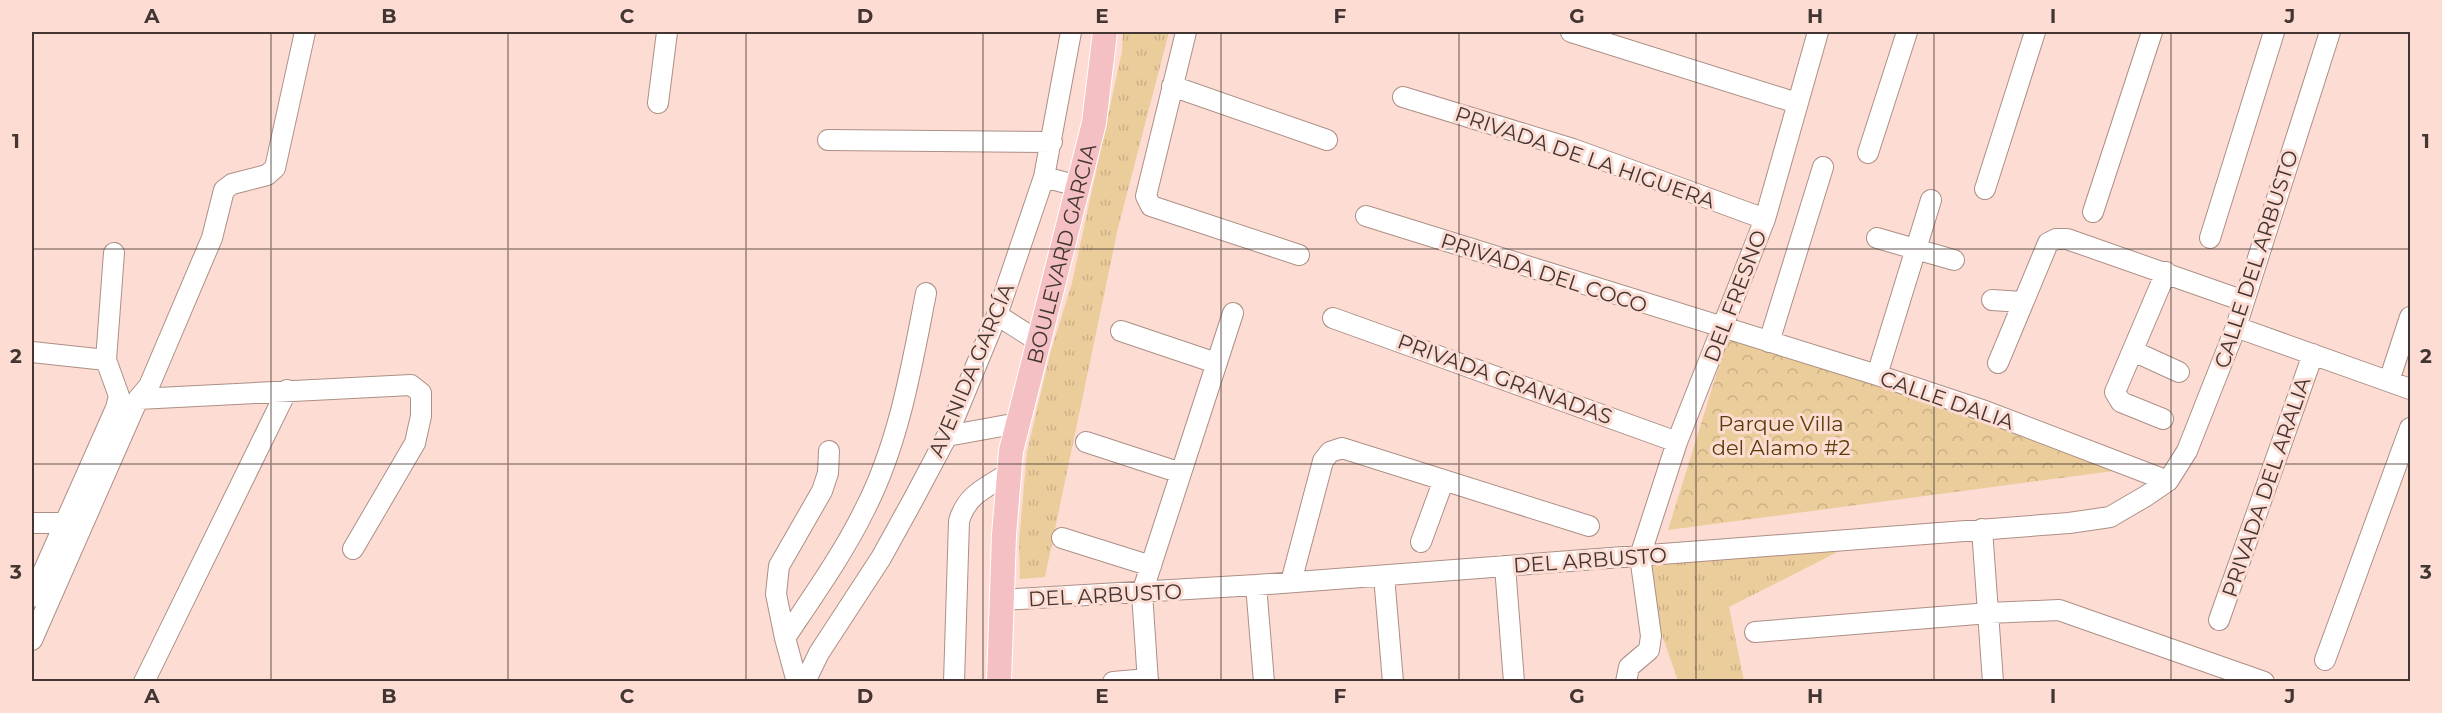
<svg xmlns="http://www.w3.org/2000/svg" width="2442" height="713" font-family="Montserrat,sans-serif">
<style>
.grass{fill:url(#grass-tufts)}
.forest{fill:url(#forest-crowns)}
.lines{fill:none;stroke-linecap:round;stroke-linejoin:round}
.minor-casing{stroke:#ac8f86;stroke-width:22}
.major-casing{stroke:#fff;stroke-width:26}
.minor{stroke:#fff;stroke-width:20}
.major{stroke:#f4c0c3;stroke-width:24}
.grid{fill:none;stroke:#423532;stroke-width:1.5;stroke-opacity:0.55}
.labels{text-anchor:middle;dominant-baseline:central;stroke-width:6;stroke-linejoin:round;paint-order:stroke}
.street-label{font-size:21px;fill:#423532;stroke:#fdddd3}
.park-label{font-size:21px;fill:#573d07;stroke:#fdddd3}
.neatline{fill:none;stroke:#423532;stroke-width:2}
.grid-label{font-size:20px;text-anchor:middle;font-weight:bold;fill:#423532}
</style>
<defs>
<pattern id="grass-tufts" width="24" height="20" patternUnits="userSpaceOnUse" patternTransform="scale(1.5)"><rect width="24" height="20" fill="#ebcc9b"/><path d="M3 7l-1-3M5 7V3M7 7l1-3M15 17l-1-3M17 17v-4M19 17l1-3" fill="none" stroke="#cbb086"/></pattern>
<pattern id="forest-crowns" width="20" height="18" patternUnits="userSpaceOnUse" patternTransform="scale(1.5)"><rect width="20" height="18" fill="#ebcc9b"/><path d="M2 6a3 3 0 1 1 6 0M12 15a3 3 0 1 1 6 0" fill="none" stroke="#cbb086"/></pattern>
</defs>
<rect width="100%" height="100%" fill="#fdddd3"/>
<path class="grass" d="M1123,32H1169L1118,228L1045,577L1020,579L1019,542L1027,452L1050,354L1072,283L1122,51Z
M1865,538L1729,607L1744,681H1678L1643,580L1640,556Z"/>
<path class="forest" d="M1729,334L2129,469L1668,530Z"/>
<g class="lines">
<defs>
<path id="minor" d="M1186,32L1146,196L1151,206L1299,255
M1571,32L1797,103
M1172,86L1327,140
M1403,97L1573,149L1765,219
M658,103L667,32
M828,140L1052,142
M1868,153L1907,32
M1044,177L1078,186
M1985,189L2035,32
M2093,212L2152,32
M1366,216L1877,375L1985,411L2168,481
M1877,238L1954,260
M2210,238L2274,32
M1992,300L2022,302
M997,315L1038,341
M1333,318L1677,442
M2236,327L2410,389
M1121,331L1216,363
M1769,342L1823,167
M2133,351L2179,372
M32,352L106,360L119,396L116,408L32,597
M106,360L114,253
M1998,363L2048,243L2056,239H2067L2244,301
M1877,375L1931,200
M2389,381L2410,317
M138,399L411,385L421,393V416L415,443L353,549
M2163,419L2121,402L2115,392L2166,272
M947,436L1018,423
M1086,442L1181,473
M32,523H63
M1982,529L1993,682
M1062,538L1151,566
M1421,542L1443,482
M1505,566L1514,682
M1384,576L1393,682
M1291,582L1323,461L1330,452L1342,448L1589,526
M1256,585L1264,682
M1001,600L1256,585L2069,523L2110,517L2146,496L2168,481L2187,451L2236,327L2330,32
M2219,620L2313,354
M1755,632L1989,613L2059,610L2264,682
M785,638L776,594L779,566L822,491L828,473L829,451
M32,640L138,399L149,386L212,238L224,190L232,184L267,175L275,168L305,32
M2325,660L2410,428
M144,682L287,390
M797,682L785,638C813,596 843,554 865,509C899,443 912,365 926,293
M805,682L819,653L881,558L913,500L947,436L997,315L1044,177L1071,32
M954,682L959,521C967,494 986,488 1009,473
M1113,682L1148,679
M1148,682L1142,593L1233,313
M1626,682L1629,667L1649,650L1651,636L1640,556L1677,442L1765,219L1818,32"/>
<g id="major">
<path id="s1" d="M999,682L1004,535L1011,451L1094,123L1105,32"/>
</g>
</defs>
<use href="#minor" class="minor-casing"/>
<use href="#major" class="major-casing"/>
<use href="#minor" class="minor"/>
<use href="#major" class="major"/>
</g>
<path class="grid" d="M271,32V682M508,32V682M746,32V682M983,32V682M1221,32V682M1459,32V682M1696,32V682M1934,32V682M2171,32V682M32,249H2410M32,464H2410"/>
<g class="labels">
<g class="street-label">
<text transform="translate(1585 157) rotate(19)">PRIVADA DE LA HIGUERA</text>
<text stroke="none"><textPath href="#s1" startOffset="435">BOULEVARD GARCIA</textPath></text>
<text transform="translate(2256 259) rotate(-72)">CALLE DEL ARBUSTO</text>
<text transform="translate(1544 273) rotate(18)">PRIVADA DEL COCO</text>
<text transform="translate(1735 296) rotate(-69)">DEL FRESNO</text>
<text transform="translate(971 370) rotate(-67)">AVENIDA GARCÍA</text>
<text transform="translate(1505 379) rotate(20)">PRIVADA GRANADAS</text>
<text transform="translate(1947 400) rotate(19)">CALLE DALIA</text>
<text transform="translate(2266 487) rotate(-71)">PRIVADA DEL ARALIA</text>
<text transform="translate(1590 560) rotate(-4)">DEL ARBUSTO</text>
<text transform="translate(1105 595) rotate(-3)">DEL ARBUSTO</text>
</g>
<g class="park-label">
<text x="1781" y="423">Parque Villa<tspan x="1781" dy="24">del Alamo #2</tspan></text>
</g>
</g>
<rect width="2442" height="713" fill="none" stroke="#fdddd3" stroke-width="66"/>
<rect x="33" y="33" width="2376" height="647" class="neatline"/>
<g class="grid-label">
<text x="152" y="23">A</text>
<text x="389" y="23">B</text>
<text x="627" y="23">C</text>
<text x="865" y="23">D</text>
<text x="1102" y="23">E</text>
<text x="1340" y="23">F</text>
<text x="1577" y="23">G</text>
<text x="1815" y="23">H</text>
<text x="2053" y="23">I</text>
<text x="2290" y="23">J</text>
<text x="16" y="148">1</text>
<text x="2426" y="148">1</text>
<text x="16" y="363">2</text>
<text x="2426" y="363">2</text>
<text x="16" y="579">3</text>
<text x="2426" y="579">3</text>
<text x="152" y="703">A</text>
<text x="389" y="703">B</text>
<text x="627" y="703">C</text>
<text x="865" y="703">D</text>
<text x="1102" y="703">E</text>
<text x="1340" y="703">F</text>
<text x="1577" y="703">G</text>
<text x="1815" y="703">H</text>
<text x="2053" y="703">I</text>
<text x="2290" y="703">J</text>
</g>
</svg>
